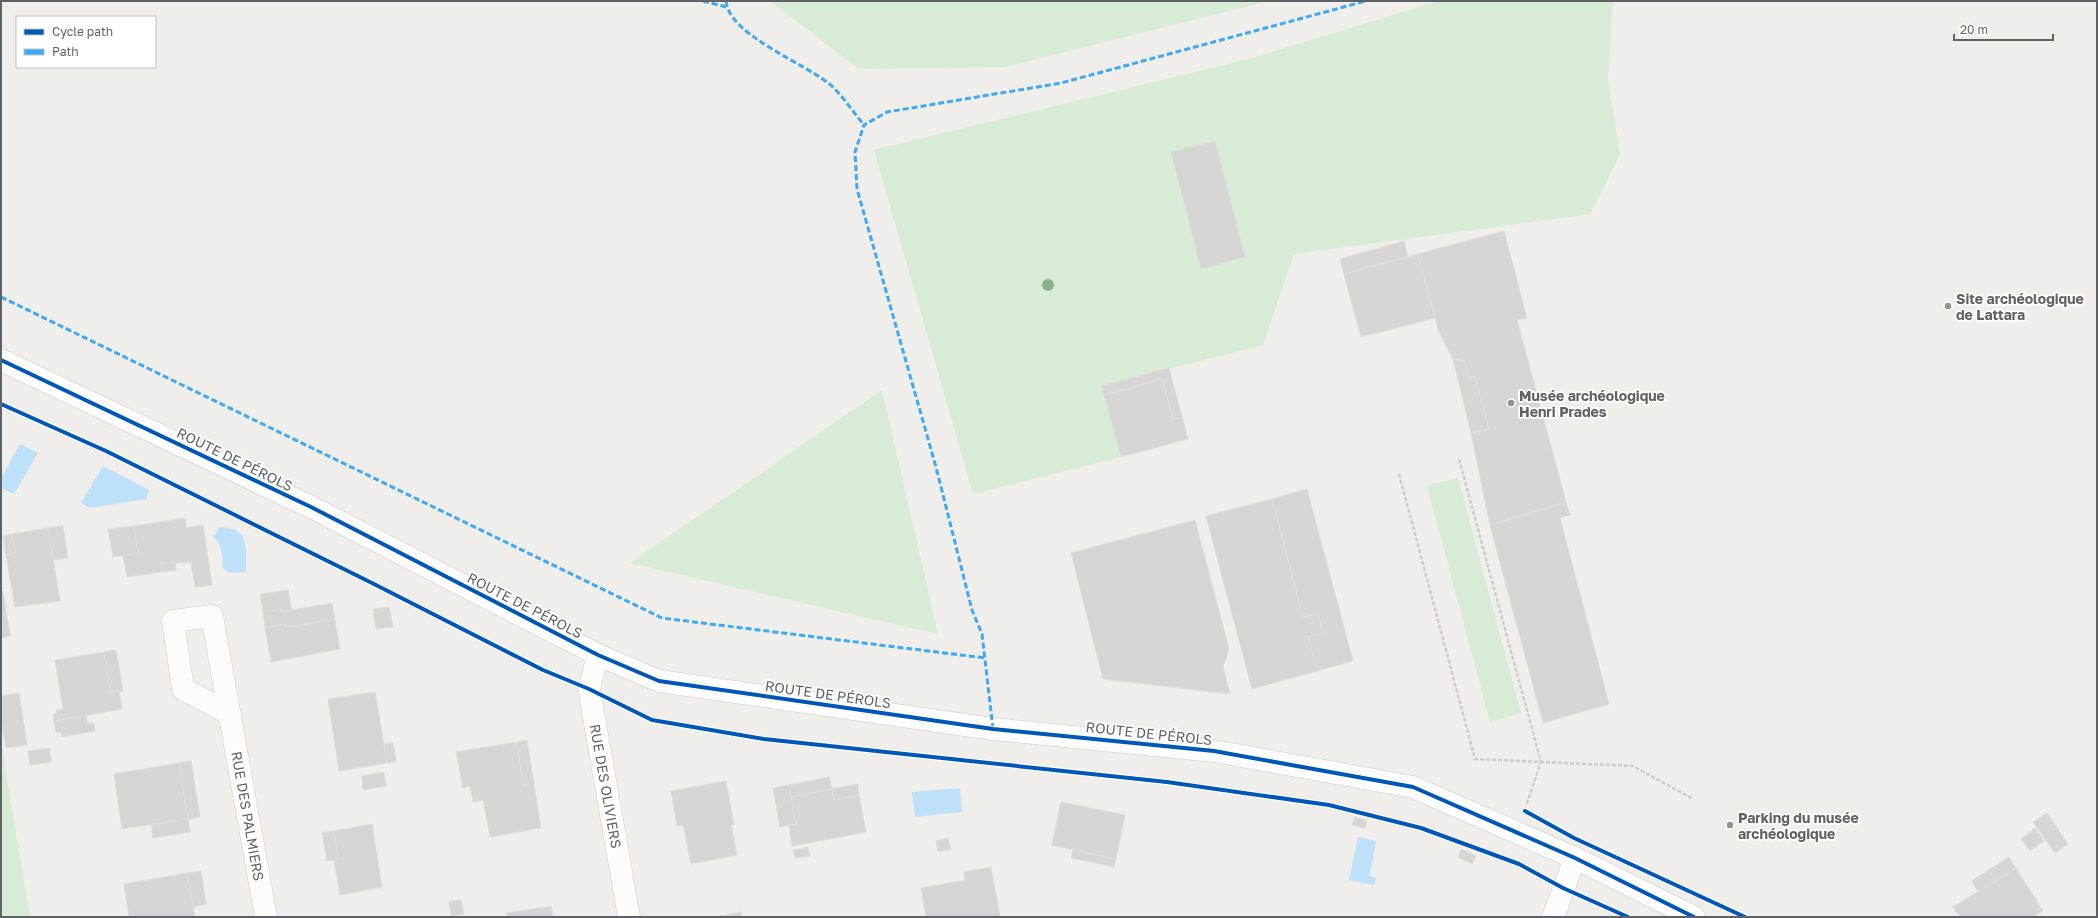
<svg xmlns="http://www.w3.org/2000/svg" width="2098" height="918" font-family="'Golos Text',sans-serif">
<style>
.green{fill:#d8ebd6}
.water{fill:#bfe0f9}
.building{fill:#d6d5d3;stroke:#deddd9}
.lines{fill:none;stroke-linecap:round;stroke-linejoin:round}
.street-casing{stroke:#cbcccc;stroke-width:23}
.secondary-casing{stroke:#cacacb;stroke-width:23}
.path{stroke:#cacfcc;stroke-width:2.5;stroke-dasharray:4 2;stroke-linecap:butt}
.street{stroke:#fdfcfc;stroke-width:22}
.secondary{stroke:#fdfcfc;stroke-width:22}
.quiet{stroke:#3fa9f5;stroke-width:3;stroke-dasharray:6 3;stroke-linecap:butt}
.cycleway-casing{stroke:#fff;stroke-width:6}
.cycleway{stroke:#0057b8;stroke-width:4}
.tree{fill:#88b388}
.poi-dot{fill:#919496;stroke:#fff;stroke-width:1.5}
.labels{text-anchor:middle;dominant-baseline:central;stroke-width:3.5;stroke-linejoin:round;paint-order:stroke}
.poi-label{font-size:14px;font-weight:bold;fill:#5f6368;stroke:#fff;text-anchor:start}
.street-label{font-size:14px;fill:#5f6368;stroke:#fff}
</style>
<rect width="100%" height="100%" fill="#efeeea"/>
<path class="green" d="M770,1H1269L1005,67L859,69Z
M1439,1H1613L1608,79L1620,155L1590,214L1294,254L1263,345L1101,386L1121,457L973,494L874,150L1249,59Z
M882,390L938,634L630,563Z
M1458,478L1521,713L1490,722L1427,486Z
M1,741L30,917H1Z"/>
<path class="water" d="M20,444L38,453L14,494L1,488V478Z
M103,466L149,490L146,499L90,508L81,503Z
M220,527L234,529L243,536L246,550V572L229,573L223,568C223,557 222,543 213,537Z
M960,788L962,812L915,817L912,792Z
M1358,837L1376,841L1370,876L1376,878L1374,885L1349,880Z"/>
<path class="building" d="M1215,141L1245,257L1201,269L1171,152Z
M1504,231L1527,318L1517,320L1566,502L1490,525L1471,433L1489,429L1475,376L1469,378L1465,361L1453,359L1439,332L1418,254Z
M1404,241L1408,257L1344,274L1340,259Z
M1418,254L1435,318L1361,337L1344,274Z
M1453,359L1465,361L1469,378L1475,376L1489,429L1471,433Z
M1169,368L1182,417L1173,419L1162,379L1104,395L1101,386Z
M1162,379L1173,419L1182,417L1188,439L1121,457L1104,395Z
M1307,489L1353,661L1317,671L1308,637L1323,633L1318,614L1303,617L1272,499Z
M1272,499L1303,617L1318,614L1323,633L1308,637L1317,671L1252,689L1206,516Z
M1566,502L1570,515L1560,518L1609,704L1543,723L1490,525Z
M185,518L186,528L203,525L212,585L195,587L191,562L160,564L161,572L127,577L123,555L138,553L134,526Z
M1195,520L1229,649L1223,667L1230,694L1103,679L1071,553Z
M63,526L68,558L53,560L48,528Z
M134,526L138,553L113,557L108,529Z
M48,528L60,601L15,607L6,555L15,553L12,534Z
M12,534L15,553L6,555L3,536Z
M175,562L176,570L161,572L160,564Z
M288,590L292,610L282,612L281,609L263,612L260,594Z
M3,591L10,636L1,638V592Z
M332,603L335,620L286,627V624L265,627L263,612L281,609L282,612Z
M389,607L393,627L376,629L373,609Z
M335,620L340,649L271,662L265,627L286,624V627Z
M116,650L123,691L110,692L104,652Z
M104,652L110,692L119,691L122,709L54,721L53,714H57L56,710L63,709L55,660Z
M375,692L387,763L339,771L328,699Z
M19,693L27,745L6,748L1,717V696Z
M86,716L87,723H94L95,731L62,737L61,732L56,733L54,721Z
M527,740L534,784L523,786L517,742Z
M517,742L523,786L534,784L541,828L490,837L483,800L473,802L470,786L463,788L456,752Z
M393,743L396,762L387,763L384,744Z
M49,748L52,762L30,765L28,751Z
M191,761L200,817L188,819L179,763Z
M179,763L188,819L122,829L114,774Z
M384,772L386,786L363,790L362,776Z
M829,777L832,789L791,797L789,785Z
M726,781L734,825H731L737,855L691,864L683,825L677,826L671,791Z
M858,784L859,795L834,800L832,789Z
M789,785L796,824L780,827L773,788Z
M832,789L834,800L859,795L866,832L792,846L789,826L796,824L791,797Z
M1061,802L1125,815L1116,859L1052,845Z
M2047,813L2068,844L2055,853L2033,822Z
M1355,817L1367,821L1365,828L1352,825Z
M188,819L190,832L153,838L151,824Z
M372,824L382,887L340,895L334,860L338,859L334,831Z
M2035,828L2044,841L2030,851L2021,839Z
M334,831L338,859L327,861L322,833Z
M948,838L951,849L938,852L936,841Z
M808,847L810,856L795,858L793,850Z
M1461,849L1476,856L1472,864L1458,857Z
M1073,850L1116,859L1114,867L1071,858Z
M2009,857L2016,868L1978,892L1972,881Z
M991,867L1000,917H926L921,888L965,880L964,872Z
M2016,868L2043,911L2033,917H1960L1953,907Z
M201,871L206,904L193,907L187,873Z
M187,873L195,917H129L124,884Z
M461,900L464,914L451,916L449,901Z
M551,906L553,917H507V913Z
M741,912L742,917H716Z"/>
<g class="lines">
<defs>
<path id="street" d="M598,655L589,689L629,917
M230,714L183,689L173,621L212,616L266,917
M1553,917L1575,858"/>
<path id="secondary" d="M1,360L311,507L598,655L659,681L993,729L1214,751L1413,787L1575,858L1694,917"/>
</defs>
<use href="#street" class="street-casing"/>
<use href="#secondary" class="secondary-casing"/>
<path class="path" d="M1459,459L1541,762L1526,806
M1399,474L1475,759L1633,766L1693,799"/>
<use href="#street" class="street"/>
<use href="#secondary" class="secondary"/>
<path class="quiet" d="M703,1L726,7
M726,1C729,36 808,64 833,87C844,98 854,113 864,125
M1,297L662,618L985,658
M993,729L982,634L972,610L936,467L857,189L855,152L864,125L887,112L1061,83L1366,1"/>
<defs>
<path id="cycleway" d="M1,360L311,507L598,655L659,681L993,729L1214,751L1413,787L1575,858L1694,917
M1,404L106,451L372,583L543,670L589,689L652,720L764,739L1167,782L1329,805L1421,828L1519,864L1563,888L1628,917
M1525,811L1574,838L1745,917"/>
</defs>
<use href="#cycleway" class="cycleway-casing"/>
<use href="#cycleway" class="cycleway"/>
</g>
<circle class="tree" cx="1048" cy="285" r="6"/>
<g class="poi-dot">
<circle cx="1948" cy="306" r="4"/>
<circle cx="1511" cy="403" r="4"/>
<circle cx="1730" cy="825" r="4"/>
</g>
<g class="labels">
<g class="poi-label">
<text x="1956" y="298">Site archéologique<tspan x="1956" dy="16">de Lattara</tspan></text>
<text x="1519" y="395">Musée archéologique<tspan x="1519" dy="16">Henri Prades</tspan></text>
<text x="1738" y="817">Parking du musée<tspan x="1738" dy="16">archéologique</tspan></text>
</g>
<g class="street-label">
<text transform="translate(235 459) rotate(26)">ROUTE DE PÉROLS</text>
<text transform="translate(525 605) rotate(27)">ROUTE DE PÉROLS</text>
<text transform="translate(828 694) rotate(8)">ROUTE DE PÉROLS</text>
<text transform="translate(1149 733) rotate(6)">ROUTE DE PÉROLS</text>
<text transform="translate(606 786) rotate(80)">RUE DES OLIVIERS</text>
<text transform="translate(248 816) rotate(80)">RUE DES PALMIERS</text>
</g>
</g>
<rect width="2098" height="918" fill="none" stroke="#5f6368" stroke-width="4"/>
<rect x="16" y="16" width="140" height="52" fill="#ffffff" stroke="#bfc1c3"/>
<rect x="24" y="29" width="20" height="6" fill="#0057b8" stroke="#bfc1c3"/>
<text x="52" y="36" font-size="12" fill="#5f6368">Cycle path</text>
<rect x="24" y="49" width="20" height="6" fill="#3fa9f5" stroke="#bfc1c3"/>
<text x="52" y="56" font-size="12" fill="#5f6368">Path</text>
<path d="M1954 34v6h99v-6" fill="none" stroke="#5f6368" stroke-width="2"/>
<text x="1960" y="34" font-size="12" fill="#5f6368" stroke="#ffffff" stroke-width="3" paint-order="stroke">20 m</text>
</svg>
